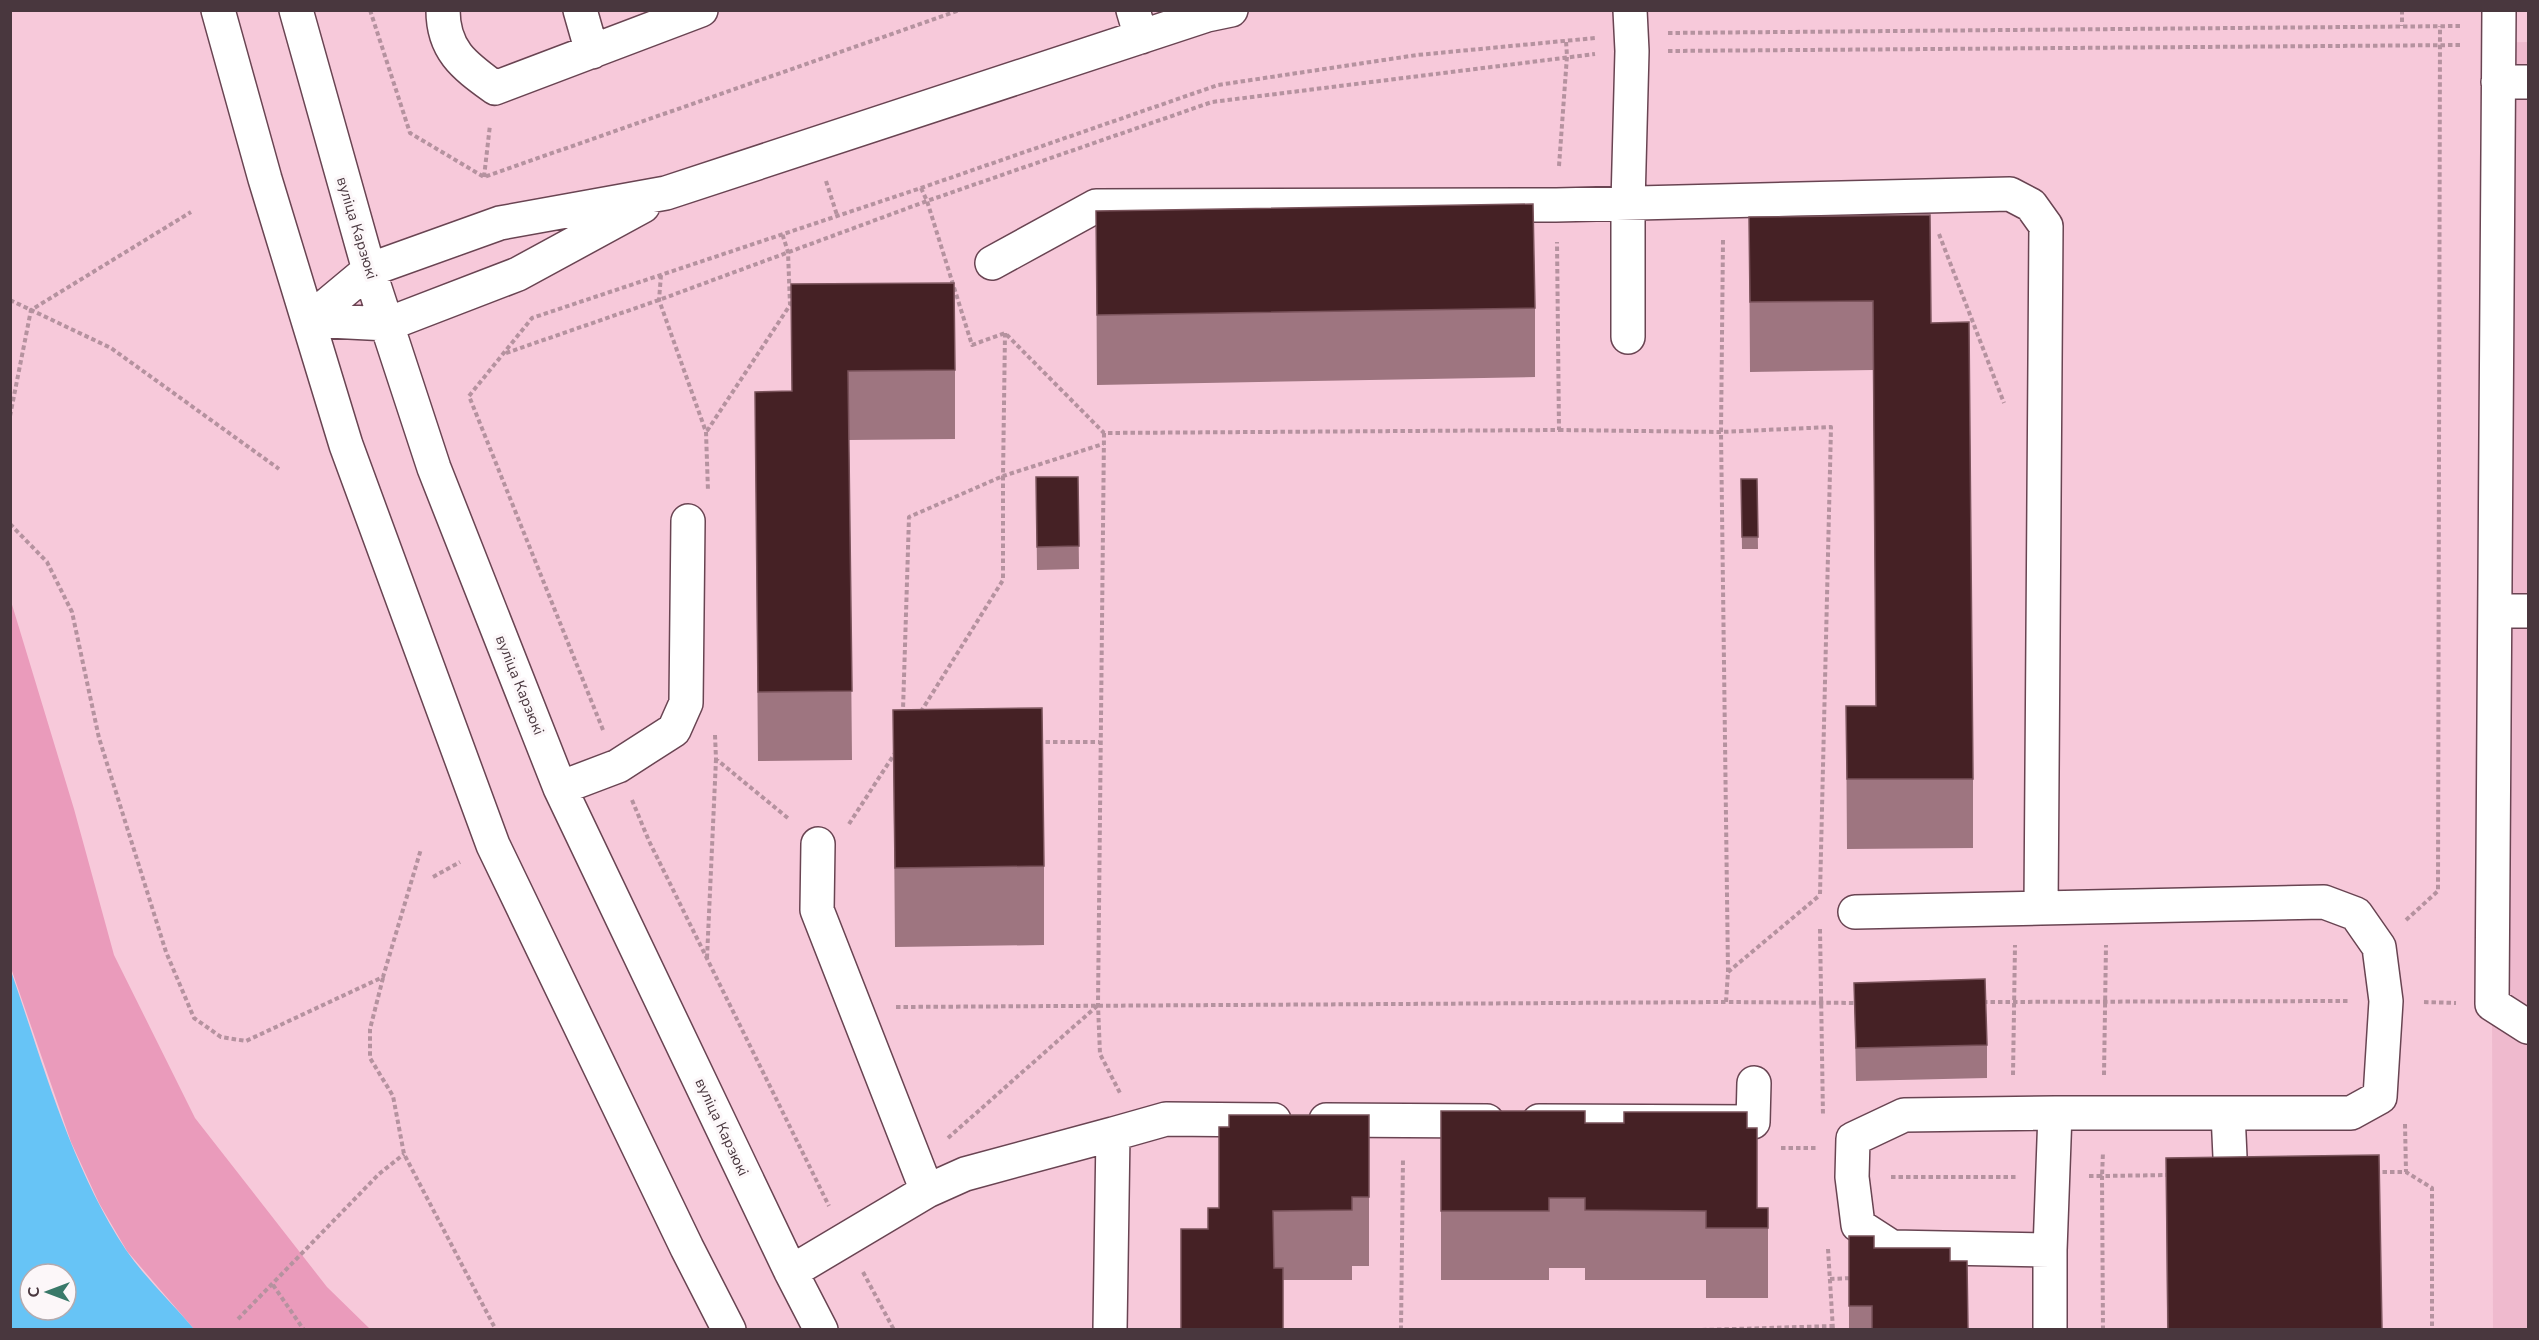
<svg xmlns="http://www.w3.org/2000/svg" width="2539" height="1340" font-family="'Nunito Sans',sans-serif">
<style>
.built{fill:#efbace}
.green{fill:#ea9bbb}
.water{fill:#67c4f6;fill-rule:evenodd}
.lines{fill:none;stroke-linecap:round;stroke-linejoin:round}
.minor-casing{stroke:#694452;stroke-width:36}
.path{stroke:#b5929f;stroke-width:4;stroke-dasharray:4.5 3;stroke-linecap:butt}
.minor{stroke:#fff;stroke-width:33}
.wall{fill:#9e7580}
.building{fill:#452125;stroke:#7a535b;stroke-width:1.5}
.labels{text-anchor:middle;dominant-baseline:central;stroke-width:6;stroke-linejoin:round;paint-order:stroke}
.street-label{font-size:15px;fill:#49373e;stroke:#fcf7f9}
</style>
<rect width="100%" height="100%" fill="#f7c9da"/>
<path class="built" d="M2528,42V1329H2493L2492,1004L2479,969L2484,43Z"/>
<path class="green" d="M10,598L74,809L114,955L195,1118L327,1287L370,1329H194L127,1251L99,1203L71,1142L11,968Z"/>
<path class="water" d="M10,968C43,1063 70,1165 126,1250C146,1279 172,1303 194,1329H11ZM30,1274H66V1310H30Z"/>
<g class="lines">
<defs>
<path id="minor" d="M218,10L265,179L346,445L493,845L687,1248L729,1330
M296,10L369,270L434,468L560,788L791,1272L821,1330
M443,10C443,51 465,66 495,88L701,10
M580,10L592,52
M1133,10L1141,37
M2499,10L2492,1004L2528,1027
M2498,82H2528
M992,263L1096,206L1556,205L2010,194L2031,205L2046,226L2041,908L1855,912
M309,320L369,270L500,223L666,193L1207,15L1231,10
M309,320L388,324L518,274L643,206
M1628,337V203L1632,51L1630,10
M2495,611H2528
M560,788L618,766L674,730L686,703L688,521
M818,844L817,910L927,1191
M2041,908L2324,902L2356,914L2379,947L2386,1001L2380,1097L2351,1113H2055
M2228,1113L2232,1201
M1326,1120L1487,1121
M1539,1121L1753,1122L1754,1083
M1113,1134L1166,1119L1274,1120
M2050,1250L1892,1247L1858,1225L1852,1177L1853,1139L1904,1115L2055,1113L2050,1250V1330
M791,1272L927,1191L965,1174L1113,1134L1110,1330"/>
</defs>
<use href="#minor" class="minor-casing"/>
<path class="path" d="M370,10L410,133L484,177L960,10
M2402,10V26
M1668,33L2462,26
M1668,51L2462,45
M1559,166L1567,56L1566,41
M484,177L490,125
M826,181L837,215
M921,188L927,201L972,345L1005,333L1104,433L1559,430L1557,242
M1939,234L2004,403
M1723,240L1721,432L1728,972L1726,1002L1859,1003
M661,275L659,300L706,432L708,491
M10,300L111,348L279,469
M1005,333L1003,476L1103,444
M506,353L659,300L927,201L1212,102L1595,54
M10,416L31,310L191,212
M1559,430L1721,432L1831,427L1820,894
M707,431L790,305L788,252L782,233
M1104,433L1098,1005L1100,1054L1120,1093
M1003,476V580L902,742L909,517Z
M10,524L47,562L72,612L99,738L166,952L194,1018L221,1037L246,1041L383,977L421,849
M603,730L469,396L532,318L921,188L1218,85L1417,55L1595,38
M715,735L716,759L789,819
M1038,742H1099
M632,800L649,841L829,1206
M849,824L895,753
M433,877L460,862
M2406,920L2438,891L2440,26
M1820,929L1823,1116
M707,958L716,759
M1728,972L1820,895
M383,978L370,1029V1058L393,1096L404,1154L496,1330
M1983,1002L2348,1001
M2424,1002L2456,1003
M896,1007L1726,1002
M2013,1075L2015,945
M2104,1075L2106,945
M2405,1124L2406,1172
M948,1138L1097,1006
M1781,1148H1816
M2375,1172H2406L2432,1188V1330
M2089,1176H2102L2103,1152
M1891,1177H2016
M1828,1249L1833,1330
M863,1272L894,1330
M1830,1279L1853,1278
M273,1285L304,1330
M238,1319L379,1174L404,1154
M1401,1330L1403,1159
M1702,1330L1833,1326
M2103,1330L2102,1176L2170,1175"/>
<use href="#minor" class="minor"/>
</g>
<path class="wall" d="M1096,211L1535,308V377L1097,385Z
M1749,217L1931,323L1973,779V848L1847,849L1846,706H1876L1873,370L1750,372Z
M791,284L955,370V439L849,440L852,760L758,761L755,392L792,391Z
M1036,477H1078L1079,569L1037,570Z
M1741,479H1757L1758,549H1742Z
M893,710L1044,866V945L895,947Z
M1854,983L1987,1045V1078L1856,1081Z
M1441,1111L1585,1123L1747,1128L1757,1208H1768V1298H1706V1280H1585V1268H1549V1280H1441Z
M1369,1115V1266H1352V1280H1283L1208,1229L1219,1208Z
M2166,1158L2382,1329H2167Z
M1849,1236L1874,1248L1950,1261L1968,1329H1849Z"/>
<path class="building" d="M1533,204L1535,308L1097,315L1096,211Z
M1930,215L1931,323L1969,322L1973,779H1847L1846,706H1876L1873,301L1750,302L1749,217Z
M954,283L955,370L848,371L852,691L758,692L755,392L792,391L791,284Z
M1036,477H1078L1079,546L1037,547Z
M1741,479H1757L1758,537H1742Z
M1042,708L1044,866L895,868L893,710Z
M1985,979L1987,1045L1856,1048L1854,983Z
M1441,1111H1585V1123H1624V1112H1747V1128H1757V1208H1768V1228H1706V1211L1585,1210V1198H1549V1211H1441Z
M1229,1115H1369V1197H1352V1210L1273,1211L1274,1268H1283V1329H1181V1229H1208V1208H1219V1127H1229Z
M2379,1155L2382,1329H2168L2166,1158Z
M1849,1236H1874V1248H1950V1261H1967L1968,1329H1872V1306H1849Z"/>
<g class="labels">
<g class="street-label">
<text transform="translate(357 228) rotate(73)">вуліца Карзюкі</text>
<text transform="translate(520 685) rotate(68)">вуліца Карзюкі</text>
<text transform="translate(722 1127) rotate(65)">вуліца Карзюкі</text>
</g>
</g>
<rect width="2539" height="1340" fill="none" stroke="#49373e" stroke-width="24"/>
<g transform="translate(48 1292) rotate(270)"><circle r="28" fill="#fcf7f9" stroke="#b4aaae" stroke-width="1.5"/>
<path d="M0-4.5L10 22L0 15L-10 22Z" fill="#397969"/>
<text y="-9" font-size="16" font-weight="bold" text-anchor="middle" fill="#49373e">С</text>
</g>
</svg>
